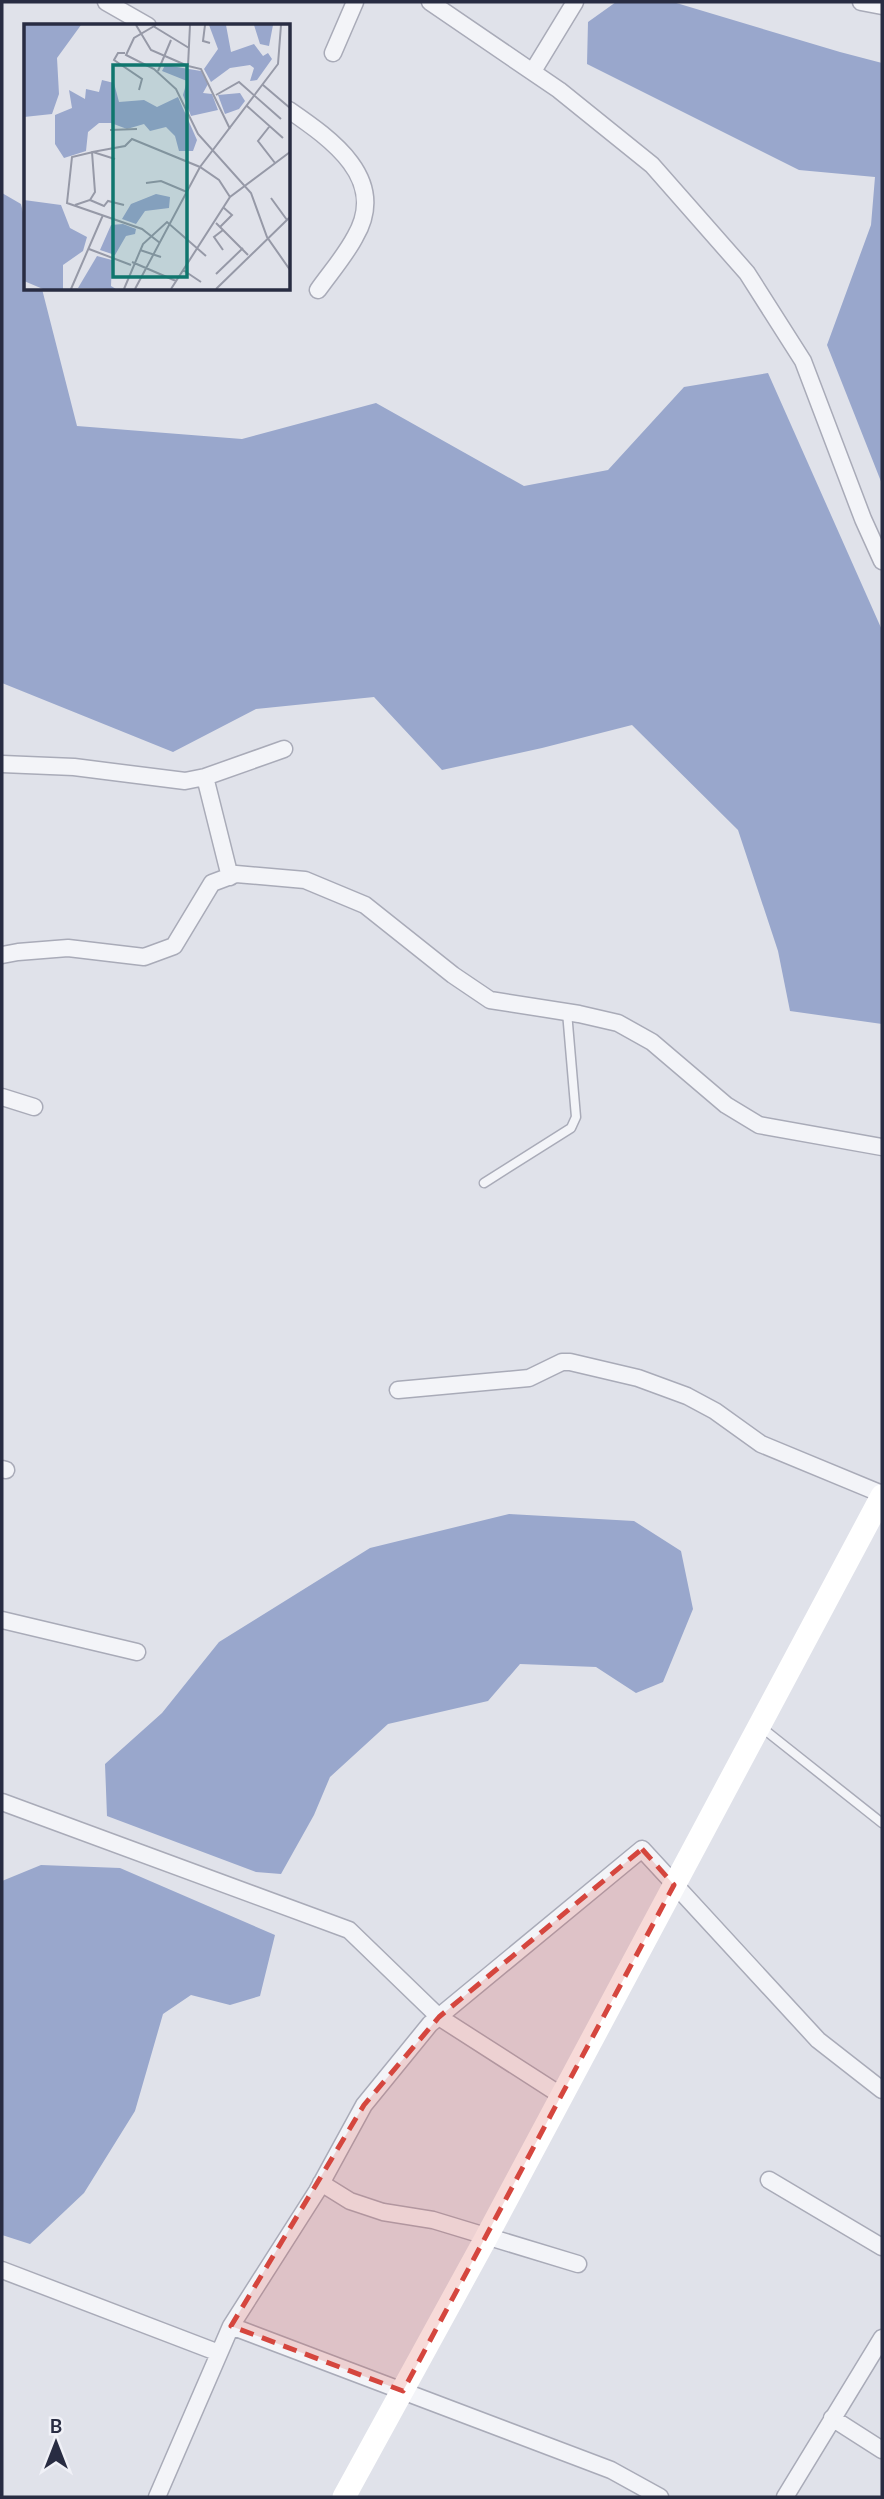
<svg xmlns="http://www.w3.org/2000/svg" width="884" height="2499" font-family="Lato,sans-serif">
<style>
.water{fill:#99a7cc}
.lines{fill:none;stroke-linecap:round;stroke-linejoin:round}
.lane-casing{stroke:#a9abb8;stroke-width:11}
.street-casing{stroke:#a9abb8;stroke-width:19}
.lane{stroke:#f3f4f8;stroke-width:8}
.street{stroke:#f3f4f8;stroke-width:16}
.secondary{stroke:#fff;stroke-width:23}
.marked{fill:#d5463e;fill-opacity:0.2;stroke:#d5463e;stroke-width:5;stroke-dasharray:14 9;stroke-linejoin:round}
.inset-road{fill:none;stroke:#9699a7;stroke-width:2}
.view{fill:#0f766e;fill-opacity:0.15;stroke:#0f766e;stroke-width:3.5}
.inset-edge{fill:none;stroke:#282c42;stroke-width:3.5}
</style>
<rect width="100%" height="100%" fill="#e0e2ea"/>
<path class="water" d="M616,2H673L840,52L882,63V484L827,345L871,225L875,177L799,170L587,64L588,22Z
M2,193L21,204L26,225V289H42L77,426L242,439L376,403L524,486L608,470L684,387L768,373L882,630V1024L790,1011L778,951L738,830L632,725L542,748L442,770L374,697L256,709L173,752L2,683Z
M509,1514L634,1521L681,1551L693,1609L663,1682L636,1693L596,1667L520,1664L488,1701L388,1724L330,1777L314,1815L281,1874L256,1872L107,1816L105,1764L162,1713L219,1642L370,1548Z
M41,1865L120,1868L275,1935L260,1996L230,2005L191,1995L163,2014L135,2111L84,2193L30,2244L2,2235V1881Z"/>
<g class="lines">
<defs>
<path id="lane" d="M484,1183L571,1128L576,1117L567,1012
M761,1727L882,1823"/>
<path id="street" d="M106,2L148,26
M430,2L559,90L652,165L747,273L803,361L863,519L882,561
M861,2L882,6
M333,53L355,2
M533,71L575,2
M289,110C331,139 389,179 355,237C345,256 330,273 318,290
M2,764L74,767L185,781L205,777L284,749
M205,777L230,877
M2,955L18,952L68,948L144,957L174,946L212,883L236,874L305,880L365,905L453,975L490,1000L579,1014L618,1023L652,1042L726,1105L759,1125L882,1147
M2,1097L34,1107
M398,1390L529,1378L562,1362H570L638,1378L687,1396L715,1411L761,1444L882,1494
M2,1469L6,1470
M2,1620L137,1652
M2,1802L349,1930L439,2017L562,2096
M769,2180L882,2247
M321,2183L350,2201L383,2212L433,2220L578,2264
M2,2270L219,2353
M231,2326L611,2470L660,2497
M832,2418L882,2450
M157,2497L231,2326L317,2191L364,2105L430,2024L642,1849L818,2040L882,2090
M785,2497L882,2338"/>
</defs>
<use href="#lane" class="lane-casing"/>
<use href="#street" class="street-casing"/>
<use href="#lane" class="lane"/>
<use href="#street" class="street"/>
<path class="secondary" d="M344,2497L486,2238L882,1496"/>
</g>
<path class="marked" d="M642,1849L674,1885L403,2391L231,2326L364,2105L439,2017Z"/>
<g transform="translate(24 24)">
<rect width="266" height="266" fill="#e0e2ea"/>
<path d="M0,1H57L33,34L35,70L28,90L0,93ZM185,1H202L207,28L230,20L239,32L244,29L248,35L233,56L226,57L230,44L226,41L206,44L187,58L180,45L194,25ZM249,1L245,22L236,20L230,1ZM141,41L177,47L184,60L179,69L188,70L194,86L167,92L159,71L163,57L138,47ZM78,56L90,59L95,78L120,76L133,83L154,73L173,116L169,127H155L151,112L142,103L126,107L120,100L103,105L87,99H75L64,108L62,127L40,134L31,120V91L48,84L45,66L61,75L62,65L75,68ZM216,69L221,77L215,85L201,90L194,71ZM132,170L146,173L145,184L121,187L112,200L98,195L107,180ZM0,176L37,181L46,204L63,213L59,227L39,241V265H19L0,257ZM99,200L112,205L111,210L102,212L91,231L76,226L87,201ZM73,232L88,236L87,262L92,265L54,264Z" fill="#99a7cc"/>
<path class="inset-road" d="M112,1L127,26L164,42M132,1L110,14L102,31L130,45L152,65L174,110L227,169L243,213L266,246M166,1L164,42L177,45L206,105M181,1L179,17L186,19M129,2L165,24M101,29H94L90,36L118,55L115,66M134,47L147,16M239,61L266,84M192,71L215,58L257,95M223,82L259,114M245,103L234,117L251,139M86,106L113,105M91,135L69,128L48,133L43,179L118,205L136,219M122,159L137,157L163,168M247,174L263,196M66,176L80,182L84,177L100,181M51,181L66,176L71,168L68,128L101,122L108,115L176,143L195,156L206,173M192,199L224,231M196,203L208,191L200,184M199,206L190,213L199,226M65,225L107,241M116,226L137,233M108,238L152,257M159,246L177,258M192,250L219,224M47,265L79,191M100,265L119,220L143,198L182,232M111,265L176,143L254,40L257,1M147,265L206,173L266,128M192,265L266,193"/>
<path class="view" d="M89,41H163V253H89Z"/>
<rect width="266" height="266" class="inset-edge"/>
</g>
<rect width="884" height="2499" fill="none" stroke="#282c42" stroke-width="7"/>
<g transform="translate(56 2443)" stroke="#f0f1f7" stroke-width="5" paint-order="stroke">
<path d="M0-5L12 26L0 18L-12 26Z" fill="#282c42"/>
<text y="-10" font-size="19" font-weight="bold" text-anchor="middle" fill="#282c42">B</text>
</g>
</svg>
